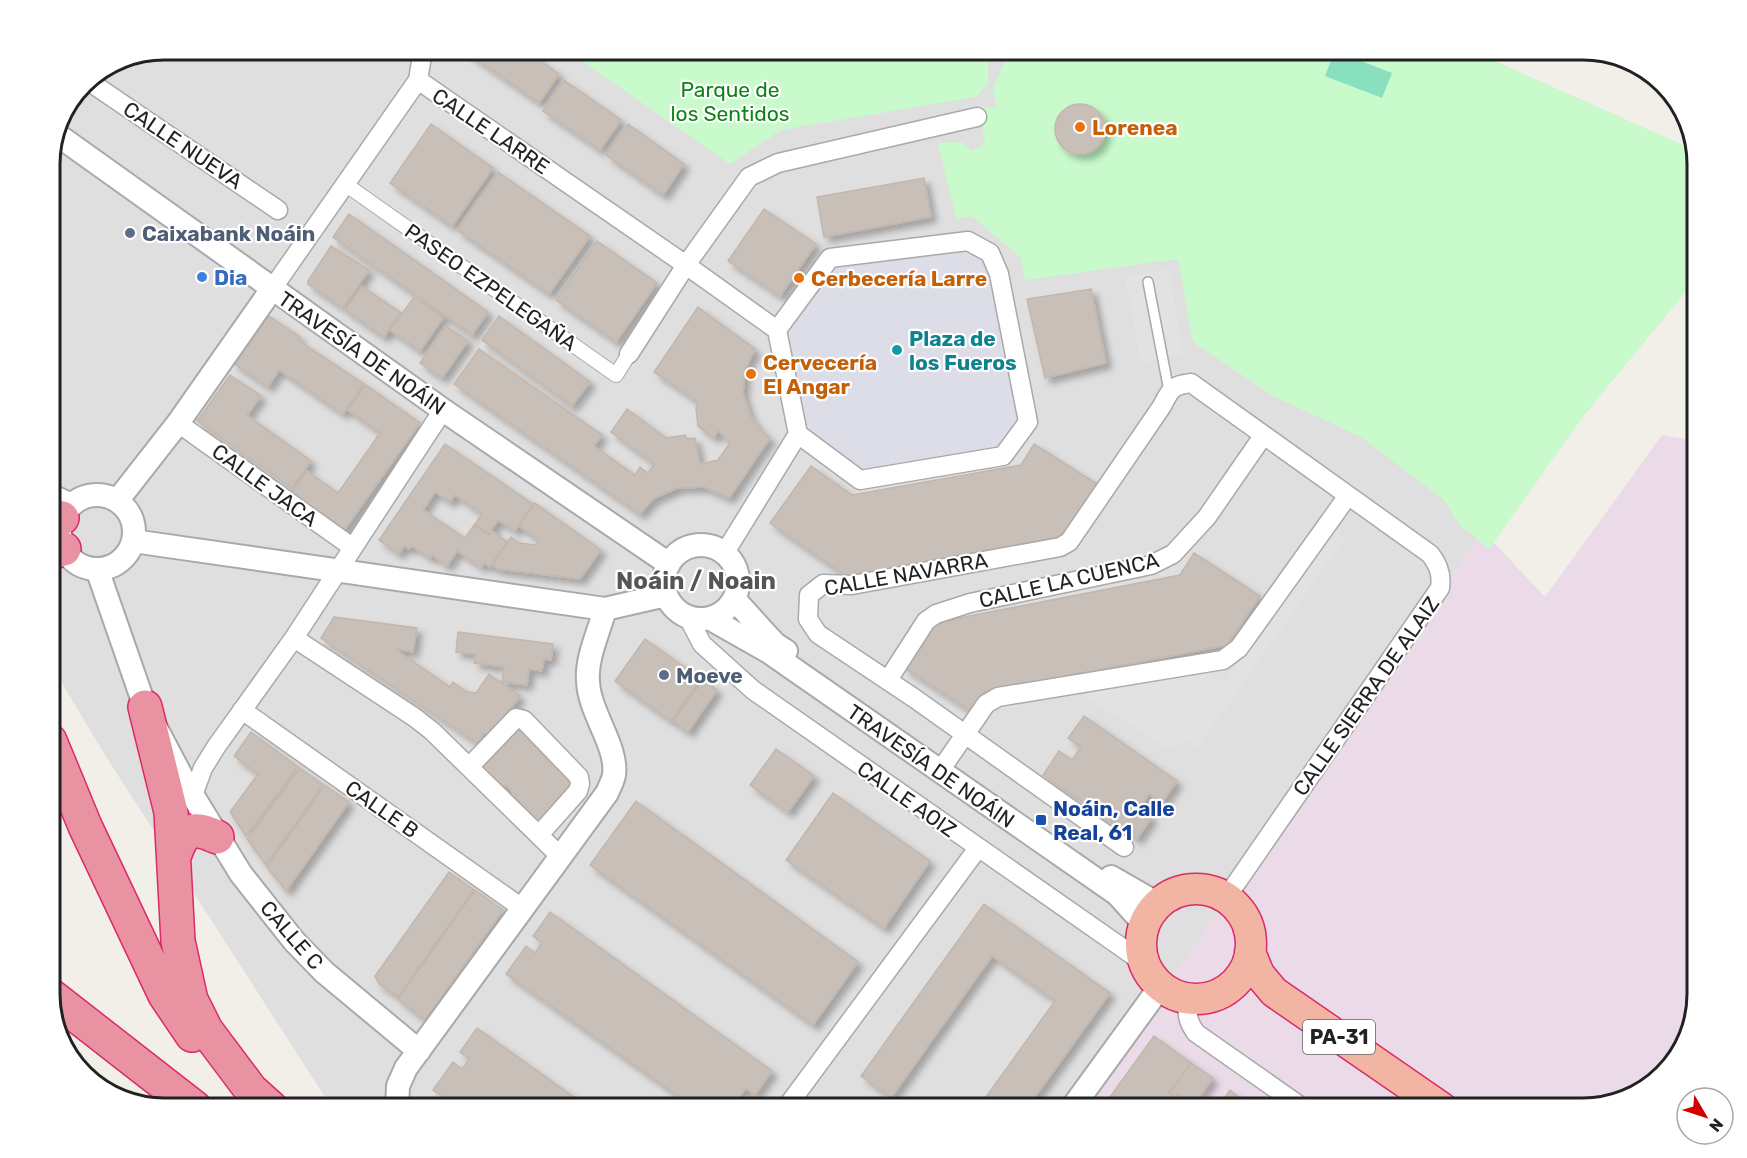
<svg xmlns="http://www.w3.org/2000/svg" width="1747" height="1158" font-family="Rubik,sans-serif">
<style>
.residential{fill:#e0dfdf}
.industrial{fill:#ebdbe8}
.park{fill:#c8facc}
.pitch{fill:#88e0be}
.parking{fill:#e2e2e2}
.plaza{fill:#dddde8}
.building{fill:#c7bfb8;stroke:#c4b6ab;stroke-width:1.5;filter:url(#shadow)}
.lines{fill:none;stroke-linecap:round;stroke-linejoin:round}
.service-casing{stroke:#a9a9a9;stroke-width:12}
.pedestrian-casing{stroke:#a9a9a9;stroke-width:16}
.minor-casing{stroke:#a9a9a9;stroke-width:21}
.tertiary-casing{stroke:#a9a9a9;stroke-width:26}
.trunk-casing{stroke:#dc2a67;stroke-width:33}
.motorway-casing{stroke:#dc2a67;stroke-width:36}
.service{stroke:#fff;stroke-width:9}
.pedestrian{stroke:#fff;stroke-width:14}
.minor{stroke:#fff;stroke-width:18}
.tertiary{stroke:#fff;stroke-width:22}
.trunk{stroke:#f2b4a3;stroke-width:30}
.motorway{stroke:#e892a2;stroke-width:33}
.food-dot{fill:#e8710a;stroke:#fff;stroke-width:2}
.service-dot{fill:#5c6f8a;stroke:#fff;stroke-width:2}
.shop-dot{fill:#3f7fe0;stroke:#fff;stroke-width:2}
.culture-dot{fill:#0f9aa8;stroke:#fff;stroke-width:2}
.transit-dot{fill:#1a4fb4;stroke:#fff;stroke-width:2}
.labels{text-anchor:middle;dominant-baseline:central;stroke-width:4.5;stroke-linejoin:round;paint-order:stroke}
.shield{fill:#fff;stroke:#646464;stroke-width:1.5}
.shield-label{font-size:20px;font-weight:bold;fill:#222}
.park-label{font-size:21px;fill:#0c8416;stroke:#fff}
.food-label{font-size:21px;font-weight:bold;fill:#c56008;stroke:#fff;text-anchor:start}
.street-label{font-size:21px;fill:#222;stroke:#fff}
.service-label{font-size:21px;font-weight:bold;fill:#4e5e75;stroke:#fff;text-anchor:start}
.shop-label{font-size:21px;font-weight:bold;fill:#366cbe;stroke:#fff;text-anchor:start}
.culture-label{font-size:21px;font-weight:bold;fill:#0d838f;stroke:#fff;text-anchor:start}
.transit-label{font-size:21px;font-weight:bold;fill:#164399;stroke:#fff;text-anchor:start}
.quarter-label{font-size:24px;font-weight:bold;fill:#555;stroke:#fff}
.rim{fill:none;stroke:#222;stroke-width:3}
</style>
<defs>
<filter id="shadow"><feDropShadow dx="5.5" dy="5.5" stdDeviation="3" flood-color="#0004"/></filter>
</defs>
<rect width="100%" height="100%" fill="#f2efe9"/>
<path class="residential" d="M164,50H1482L1483,56L1694,150L1697,163V278L1584,415L1091,1108H332L103,752L50,663V157L83,83L120,58Z"/>
<path class="industrial" d="M1662,435L1697,441V995L1678,1057L1640,1093L1584,1108H1081L1483,531L1545,597Z"/>
<path class="park" d="M566,50H988V84L976,97L781,130L730,164Z
M1006,50H1482L1483,56L1694,150L1697,163V278L1584,415L1489,549L1459,524L1444,500L1361,437L1273,396L1193,342L1178,259L1025,280L1020,257L972,216L956,219L938,143L961,142L973,151L985,143L980,107L997,108L993,89L1006,58Z"/>
<path class="pitch" d="M1335,51L1392,73L1382,98L1325,76Z"/>
<path class="parking" d="M1168,269L1184,355L1141,363L1125,277Z
M1333,529L1345,538L1197,749L1185,740L1178,747L1168,748L1085,697V693L1208,672L1223,683Z"/>
<path class="plaza" d="M968,241L990,253L1028,422L1003,456L860,480L798,434L777,330L830,258Z"/>
<path class="building" d="M467,50H525L559,74L539,103L466,52Z
M564,80L621,120L600,150L543,111Z
M1055 129a25 25 0 1 1 50 0a25 25 0 1 1-50 0Z
M431,124L493,168L452,226L390,183Z
M628,124L684,164L663,195L606,155Z
M498,172L590,236L549,294L457,230Z
M924,178L931,217L824,237L817,197Z
M764,209L816,244L780,296L728,261Z
M349,214L488,312L472,335L333,237Z
M597,241L657,283L616,342L556,300Z
M331,246L369,270L343,308L308,284V281Z
M362,286L401,313L384,337L345,310Z
M1091,289L1106,363L1045,378L1027,299Z
M414,297L443,318L420,351L390,330Z
M698,307L755,349L745,370L743,393L750,415L759,428L770,438L729,498L704,487L677,488L653,499L640,514L454,384L479,349L602,435L594,446L635,475L640,467L648,473L654,464L611,432L627,409L666,438L685,435L687,439L695,438L700,464L718,460L730,443L718,431L714,438L698,426L696,408L698,402L654,372Z
M266,314L300,337L298,340L364,384L343,414L279,370L268,387L233,363Z
M499,316L590,382L572,406L482,340Z
M446,326L468,341L442,378L420,363Z
M230,375L261,396L247,415L311,461L292,488L197,421Z
M366,385L420,423L343,532L290,494L307,471L338,493L380,433L348,410Z
M445,444L533,504L515,531L498,520L489,534L475,524L482,514L455,495L450,502L435,492L423,510L465,538L474,525L489,535L492,531L507,542L490,567L484,563L481,567L457,551L447,566L432,555L430,558L412,546L409,549L404,546L399,554L379,540Z
M1034,444L1097,484L1062,540L849,578L770,523L811,466L852,495L1021,465Z
M535,503L601,550L580,579L498,569L492,565L511,537L519,543L536,545L539,540L519,526Z
M1194,553L1260,596L1227,645L983,692L971,711L904,668L934,623L1180,575Z
M334,617L417,628L413,652L395,649L450,687L453,682L467,692L476,693L489,674L520,696L498,726L495,724L487,735L484,733L477,743L321,638Z
M458,632L553,644L551,660L544,659L542,671L529,669L527,685L502,682L504,667L474,663L475,654L456,652Z
M645,639L701,679L671,721L615,681Z
M703,680L717,690L688,732L673,721Z
M1084,716L1177,781L1162,803L1149,794L1139,809L1152,817L1137,839L1043,775L1059,751L1072,760L1081,747L1068,738Z
M519,727L544,747L539,752L548,761L553,756L575,782L545,818L543,817L538,822L511,801L516,795L506,785L501,791L481,768Z
M251,732L298,767L246,836L230,812L258,774L234,756Z
M776,749L814,776L788,812L750,785Z
M300,768L323,785L266,865L247,839Z
M325,785L349,802L286,891L267,867Z
M833,793L930,861L884,928L786,860Z
M636,801L858,962L813,1025L590,865Z
M449,872L474,890L398,997L379,984L375,976Z
M475,890L503,910L425,1020L398,999Z
M984,904L1110,993L1027,1108H978L1055,1001L992,956L891,1098L861,1076Z
M550,912L772,1071L755,1095L746,1088L738,1099L747,1105L745,1108H695L506,974L526,946L535,953L542,943L533,936Z
M477,1028L589,1108H459L433,1090L453,1062L462,1069L469,1059L460,1052Z
M1154,1036L1191,1063L1169,1093L1176,1097L1178,1094L1194,1105L1191,1108H1182L1166,1097L1158,1108H1102Z
M1191,1063L1213,1078L1194,1105L1178,1094L1176,1097L1169,1093Z
M1230,1090L1236,1095L1228,1107L1221,1103Z
M1236,1095L1255,1108H1217L1221,1103L1228,1107Z
M1166,1097L1182,1108H1158Z
M839,1100L851,1108H833Z"/>
<g class="lines">
<defs>
<path id="service" d="M1148,282L1169,391"/>
<path id="pedestrian" d="M345,184L616,375L629,354"/>
<path id="minor" d="M87,80L278,210
M418,80L686,265L777,330L798,434L724,554
M272,289L418,80L423,50
M777,330L830,258L968,241L990,253L999,274L1028,422L1003,456L860,480L798,434
M629,354L686,265L749,177L778,163L977,117
M178,423L352,547
M688,617L702,644L753,690L1144,963
M294,638L414,717L432,731L560,856
M888,680L926,621L936,614L970,603L1151,565L1173,554L1207,517L1263,436
M242,710L522,908
M946,762L986,704L998,697L1223,660L1239,648L1347,497
M469,767L516,718L524,720L579,777L580,784L578,791L539,835
M193,795L203,768L216,747L294,638L443,410
M1124,847L914,698L818,634L808,619L809,595L823,584L852,585L1060,547L1069,542L1162,406C1170,390 1172,385 1191,383L1430,554C1439,565 1442,575 1440,588L1226,898
M1188,999C1187,1014 1187,1021 1196,1033L1303,1108
M786,1108L978,848"/>
<path id="tertiary" d="M59,136L443,410L669,564
M60 532a37 37 0 1 1 74 0a37 37 0 1 1-74 0Z
M50,495L71,505
M117,501L178,423L272,289
M133,541L605,609L666,595
M664 582a37 37 0 1 1 74 0a37 37 0 1 1-74 0Z
M97,569L145,707L185,783L241,874L294,941L324,972L419,1051
M734,599L775,644L786,651
M709,618L769,652L1117,894L1144,924
M1111,877L1158,904
M397,1108L398,1086L406,1068L607,793C609,788 613,781 614,775C618,746 589,713 588,681C586,658 599,632 605,609
M1072,1108L1160,987"/>
<path id="trunk" d="M1141 944a55 55 0 1 1 110 0a55 55 0 1 1-110 0Z
M1250,952L1259,974L1274,992L1442,1108"/>
<path id="motorway" d="M50,515L62,518
M50,553L64,549
M145,707L171,812L178,941L191,1000L206,1030L251,1090L271,1108
M50,741L85,826L165,995L192,1035
M175,854C184,828 193,826 217,837
M50,995L195,1108"/>
</defs>
<use href="#service" class="service-casing"/>
<use href="#pedestrian" class="pedestrian-casing"/>
<use href="#minor" class="minor-casing"/>
<use href="#tertiary" class="tertiary-casing"/>
<use href="#trunk" class="trunk-casing"/>
<use href="#motorway" class="motorway-casing"/>
<use href="#service" class="service"/>
<use href="#pedestrian" class="pedestrian"/>
<use href="#minor" class="minor"/>
<use href="#tertiary" class="tertiary"/>
<use href="#trunk" class="trunk"/>
<use href="#motorway" class="motorway"/>
</g>
<g class="food-dot">
<circle cx="1080" cy="127" r="6"/>
<circle cx="799" cy="278" r="6"/>
<circle cx="751" cy="374" r="6"/>
</g>
<g class="service-dot">
<circle cx="130" cy="233" r="6"/>
<circle cx="664" cy="675" r="6"/>
</g>
<circle class="shop-dot" cx="202" cy="277" r="6"/>
<circle class="culture-dot" cx="897" cy="350" r="6"/>
<rect class="transit-dot" x="1035" y="814" width="12" height="12" rx="3"/>
<g class="labels">
<rect class="shield" x="1303" y="1020" width="72" height="34" rx="4.5"/>
<g class="shield-label">
<text x="1339" y="1037">PA-31</text>
</g>
<g class="park-label">
<text x="730" y="89">Parque de<tspan x="730" dy="24">los Sentidos</tspan></text>
</g>
<g class="food-label">
<text x="1092" y="127">Lorenea</text>
<text x="811" y="278">Cerbecería Larre</text>
<text x="763" y="362">Cervecería<tspan x="763" dy="24">El Angar</tspan></text>
</g>
<g class="street-label">
<text transform="translate(491 131) rotate(34)">CALLE LARRE</text>
<text transform="translate(183 145) rotate(34)">CALLE NUEVA</text>
<text transform="translate(491 287) rotate(35)">PASEO EZPELEGAÑA</text>
<text transform="translate(362 353) rotate(35)">TRAVESÍA DE NOÁIN</text>
<text transform="translate(265 485) rotate(36)">CALLE JACA</text>
<text transform="translate(906 574) rotate(-10)">CALLE NAVARRA</text>
<text transform="translate(1069 580) rotate(-13)">CALLE LA CUENCA</text>
<text transform="translate(1366 696) rotate(-55)">CALLE SIERRA DE ALAIZ</text>
<text transform="translate(931 766) rotate(35)">TRAVESÍA DE NOÁIN</text>
<text transform="translate(907 799) rotate(35)">CALLE AOIZ</text>
<text transform="translate(382 809) rotate(35)">CALLE B</text>
<text transform="translate(292 935) rotate(49)">CALLE C</text>
</g>
<g class="service-label">
<text x="142" y="233">Caixabank Noáin</text>
<text x="676" y="675">Moeve</text>
</g>
<g class="shop-label">
<text x="214" y="277">Dia</text>
</g>
<g class="culture-label">
<text x="909" y="338">Plaza de<tspan x="909" dy="24">los Fueros</tspan></text>
</g>
<g class="transit-label">
<text x="1053" y="808">Noáin, Calle<tspan x="1053" dy="24">Real, 61</tspan></text>
</g>
<g class="quarter-label">
<text x="696" y="581">Noáin / Noain</text>
</g>
</g>
<path d="M0 0H1747V1158H0ZM164 60H1583A104 104 0 0 1 1687 164V994A104 104 0 0 1 1583 1098H164A104 104 0 0 1 60 994V164A104 104 0 0 1 164 60Z" fill="#fff" fill-rule="evenodd"/>
<path class="rim" d="M164 60H1583A104 104 0 0 1 1687 164V994A104 104 0 0 1 1583 1098H164A104 104 0 0 1 60 994V164A104 104 0 0 1 164 60Z"/>
<g transform="translate(1705 1116) rotate(129)"><circle r="28" fill="#ffffff" stroke="#a7a7a7" stroke-width="1.5"/>
<path d="M0-4.5L10 22L0 15L-10 22Z" fill="#d40000"/>
<text y="-9" font-size="16" font-weight="bold" text-anchor="middle" fill="#222222">N</text>
</g>
</svg>
